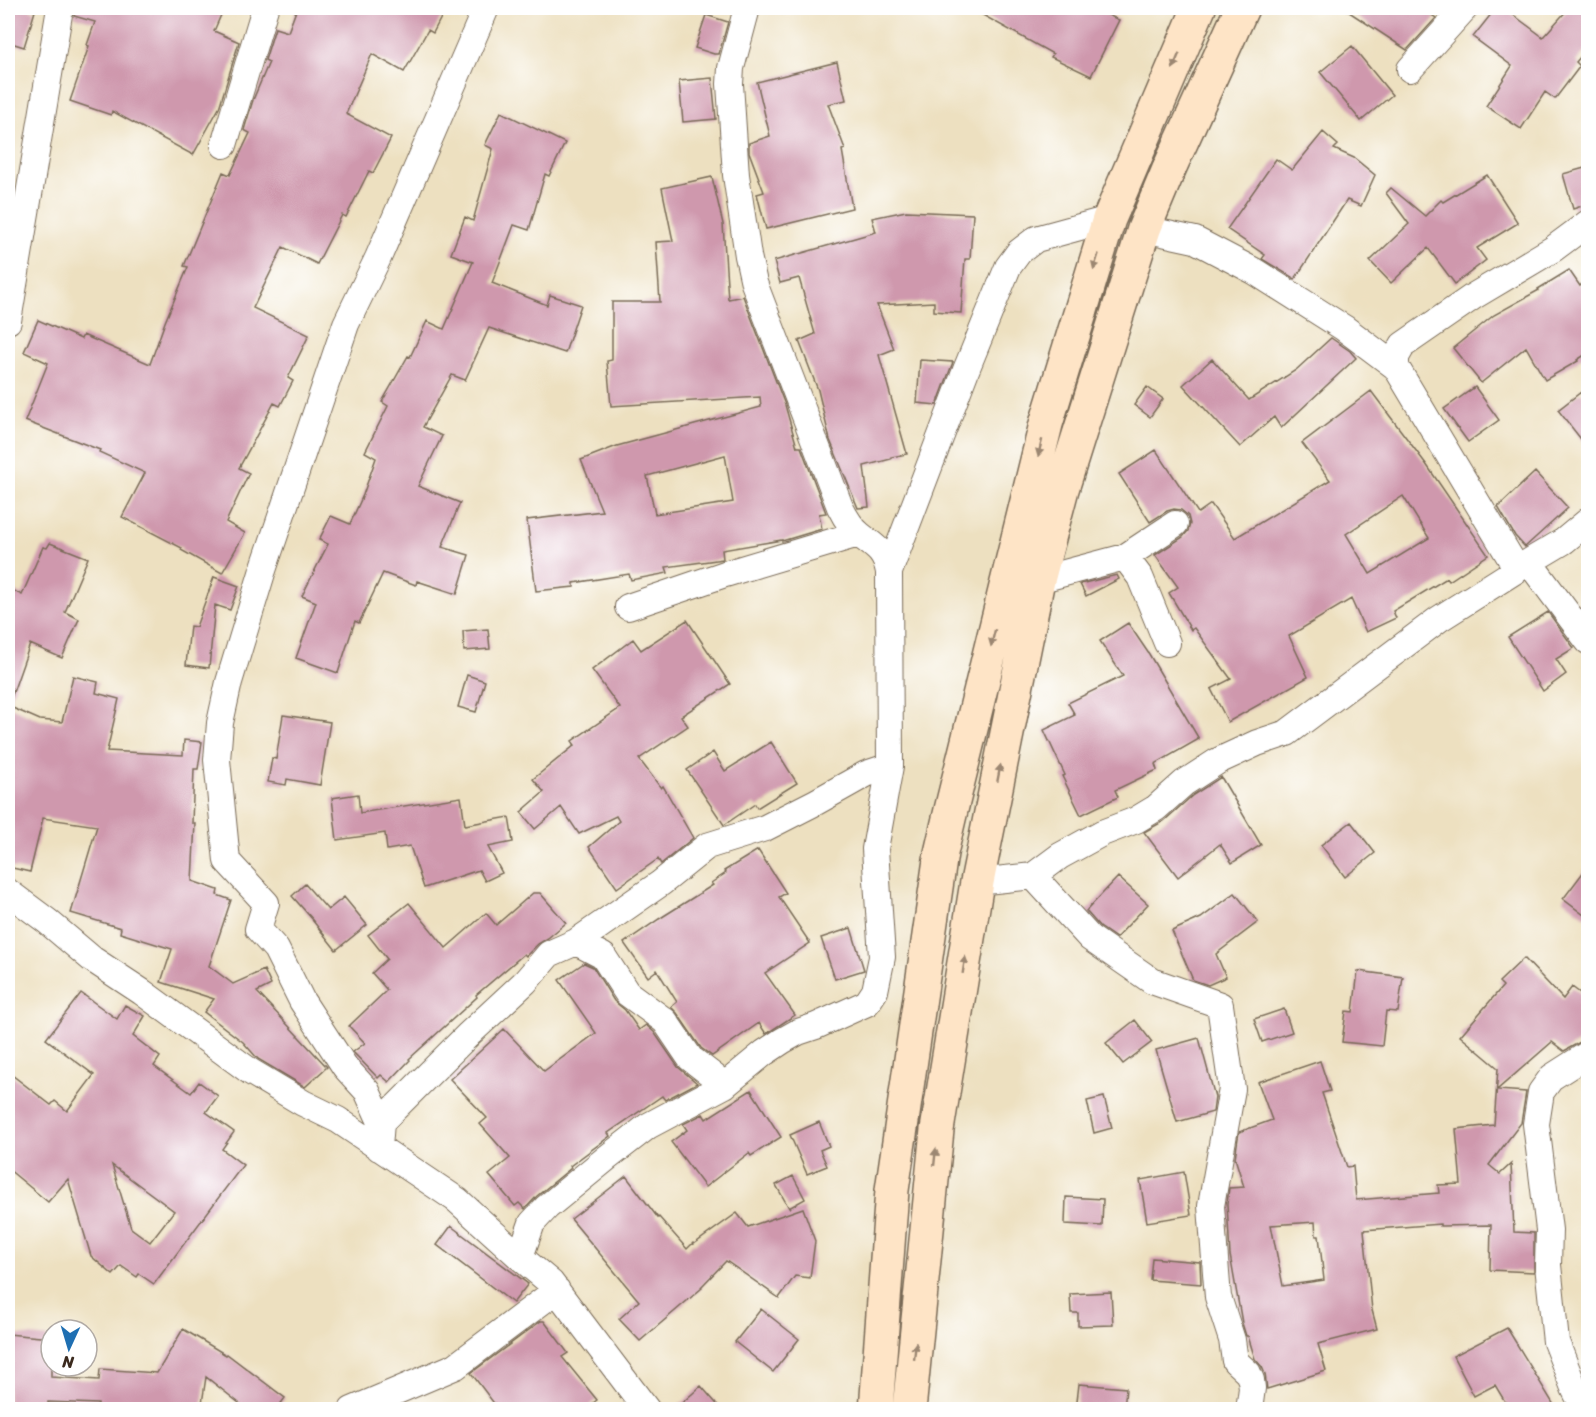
<svg xmlns="http://www.w3.org/2000/svg" width="1596" height="1417" font-family="Sriracha,sans-serif">
<style>
.building{fill:#cf98ad;fill-rule:evenodd}
.lines{fill:none;stroke-linecap:round;stroke-linejoin:round}
.street-casing{stroke:#796a57;stroke-width:28}
.secondary-casing{stroke:#796a57;stroke-width:36}
.street{stroke:#fff;stroke-width:26}
.secondary{stroke:#fee4c6;stroke-width:33}
.oneway{fill:#9c8772}
</style>
<rect width="100%" height="100%" fill="#fff"/>
<filter id="ink" filterUnits="userSpaceOnUse"><feTurbulence type="fractalNoise" baseFrequency=".0167" numOctaves="2"/><feDisplacementMap in="SourceGraphic" scale="12" xChannelSelector="R" yChannelSelector="G"/><feConvolveMatrix kernelMatrix="1 2 1 2 8 2 1 2 1" color-interpolation-filters="sRGB"/></filter>
<filter id="wash" filterUnits="userSpaceOnUse"><feTurbulence type="fractalNoise" baseFrequency=".008" numOctaves="4" result="noise"/><feDisplacementMap in="SourceGraphic" scale="24" xChannelSelector="R" yChannelSelector="G"/><feGaussianBlur stdDeviation="1.35" result="paint"/><feColorMatrix in="noise" values="0 0 0 0 0 0 0 0 0 0 0 0 0 0 0 0 0 1.4 0 .05"/><feComposite in="paint" operator="in"/></filter>
<g filter="url(#wash)">
<rect width="100%" height="100%" fill="#ede0c0"/>
<g id="blocks">
<path class="building" d="M8,8H23L35,11L24,47L8,42Z
M75,8H224L214,31L239,42L219,108L193,155L112,111L111,115L70,101L89,46L87,45L95,22L74,16Z
M297,8H446L433,33L428,30L404,72L372,54L346,114L391,138L373,173L369,171L346,217L342,215L317,264L283,247L253,308L309,335L288,378L293,381L280,406L274,403L239,468L249,473L226,522L245,533L222,573L181,550L182,548L122,517L145,473L99,452L100,450L25,421L48,363L24,352L38,320L81,339L83,335L150,364L165,322L188,267L184,266L223,172L230,175L250,133L244,130L253,100L269,62L265,60L275,28L288,32Z
M970,8H1093L1119,20L1091,76L1051,57L1053,54Z
M1343,8H1421L1436,18L1407,50Z
M1496,8H1504L1543,37L1569,8H1588V48L1576,62L1580,66L1555,99L1545,92L1521,129L1486,106L1512,66L1473,37Z
M706,15L728,22L719,54H714L695,48Z
M1352,46L1392,95L1361,121L1320,72Z
M837,62L846,100L828,104L845,149L842,150L852,208L766,229L757,194L764,192L749,152V143L770,136L757,82Z
M712,78L716,119L683,122L679,81Z
M501,112L565,143L549,176L545,174L529,230L514,225L492,283L547,305L550,295L581,305L565,353L489,328L465,380L452,375L423,427L442,436L418,486L460,503L442,547L469,555L457,594L417,581L416,585L383,573L359,623L355,621L338,673L296,658L316,602L302,596L328,544L319,540L331,516L350,524L363,495L376,458L365,452L388,406L382,402L408,356L410,357L427,321L444,329L473,262L451,254L465,217L473,221L493,149L485,145Z
M1323,132L1338,145L1334,149L1354,158L1375,175L1361,206L1347,200L1295,279L1262,259L1265,255L1227,229L1276,159L1292,170Z
M1588,167V204L1573,209L1563,174Z
M1487,175L1518,223L1477,248L1486,260L1455,284L1428,248L1391,283L1370,261L1409,224L1386,193L1391,188L1425,216L1441,200L1443,202Z
M712,177L723,224L728,299L743,296L785,405L797,447H801L826,513L819,514L822,529L782,541V540L722,550L723,559L666,567L668,573L631,580L629,574L574,583V587L536,591L527,520L602,511L581,460L617,446L761,407L760,397L611,406L607,361L612,360V302H660L656,242L673,241L662,188ZM725,455L733,502L655,514L647,476Z
M906,211L973,214L970,259H965L961,313L934,311V302L877,305L894,349L879,355L907,454L891,457V459L864,466L869,507L858,508L830,440L818,390L799,341L815,334L799,278L780,283L774,261L876,232L872,218Z
M1569,270L1580,286L1588,278V353L1577,360L1578,361L1545,380L1526,347L1481,383L1453,348L1494,315L1539,290L1538,289Z
M1331,338L1350,351L1356,358L1281,428L1274,417L1240,447L1183,385L1212,359L1249,400L1296,370Z
M920,360L953,362L937,405L917,403Z
M1147,387L1163,399L1150,417L1134,405Z
M1475,387L1499,420L1468,442L1444,409Z
M1371,391L1426,464L1488,555L1449,581L1447,578L1393,611L1396,618L1366,632L1351,599L1289,636L1308,677L1228,722L1211,689L1231,679L1194,628L1191,630L1169,593L1178,587L1155,555L1183,537L1188,531L1190,524L1188,516L1181,510L1174,509L1167,511L1150,522L1119,474L1156,450L1198,513L1211,504L1235,538L1330,480L1302,443ZM1403,496L1429,538L1370,574L1346,534Z
M1581,392L1588,401V448L1558,410Z
M1535,472L1568,508L1525,547L1515,536L1498,507Z
M50,543L88,558L65,612L79,619L62,658L30,644L10,701H8V588L22,595L43,547L47,548Z
M1117,575L1119,579L1086,596L1080,584Z
M214,577L239,586L230,610L215,605L209,668L186,665L190,626L196,627Z
M1548,612L1574,648L1556,659L1566,674L1543,691L1508,637Z
M687,620L730,684L681,716L688,726L639,759L661,788L663,786L693,838L661,864L658,859L617,888L589,847L619,821L616,816L579,834L561,807L535,829L521,812L544,792L533,779L575,745L572,741L620,708L592,670L633,639L641,650Z
M1128,623L1149,654L1199,739L1155,764L1157,770L1115,790L1118,797L1081,815L1062,776L1065,775L1044,730L1075,715L1068,703L1123,676L1100,641Z
M488,629L490,649L464,651L463,631Z
M467,675L485,681L476,712L458,707Z
M73,676L98,682L96,693L119,699L107,751L183,755L184,740L202,742L198,769H194L192,823H195L192,881L218,890L217,895L231,900L209,966L233,984L264,970L271,985L257,992L327,1067L305,1087L258,1059L243,1042L204,1012L214,999L161,982L172,949L120,933L121,928L71,913L97,826L43,818L30,872L8,867V706L40,720L62,722Z
M283,715L330,722L320,785L287,779L286,785L268,782L272,758L276,759Z
M771,742L797,783L757,808L755,804L724,825L687,770L713,752L725,771Z
M1221,777L1261,845L1232,863L1220,844L1178,877L1144,832L1164,821L1193,795Z
M358,794L360,813L461,797L465,825L509,817L513,842L488,847L502,873L485,881L479,870L424,888L410,846L387,850L385,833L337,840L332,798Z
M1351,822L1375,853L1345,877L1321,845Z
M758,850L786,893L779,897L810,943L765,973L795,1015L766,1034L759,1023L712,1056L701,1048L677,1013L671,1007L677,1002L657,970L648,977L624,943L659,919L713,885L711,883L726,873L724,871Z
M1588,866V918L1563,899Z
M1118,877L1148,904L1116,938L1100,927L1086,911Z
M305,884L328,910L344,897L367,925L336,950L313,921H314L292,896Z
M533,893H540L566,923L548,938L538,944L526,956L524,954L476,995L477,997L409,1059L410,1060L389,1082L381,1075L378,1078L353,1052L365,1043L349,1026L387,990L372,973L387,959L368,935L409,903L446,948L486,913L496,925Z
M1235,893L1258,922L1216,954L1226,977L1208,985L1193,980L1172,931L1201,918Z
M851,928L864,970L835,979L821,938Z
M1524,958L1563,999L1572,987L1588,999V1034L1584,1040L1564,1051L1552,1042L1497,1090L1526,1092L1521,1123L1489,1165L1500,1174L1511,1164L1514,1232L1534,1233V1272L1490,1270L1491,1225L1440,1226V1224L1364,1230L1372,1310L1377,1329L1318,1344L1326,1371L1267,1389L1265,1374L1262,1367L1255,1359L1248,1336H1246L1242,1323L1230,1255L1227,1204L1229,1188L1244,1187L1235,1158L1239,1132L1272,1120L1258,1082L1320,1061L1330,1091L1322,1093L1347,1167L1353,1166L1356,1200L1439,1193L1438,1185L1461,1184L1456,1129L1494,1125L1498,1068L1460,1036L1503,986L1499,982ZM1315,1222L1316,1236H1319L1324,1280L1283,1286L1271,1225Z
M584,963L593,967L614,1001L625,1010L639,1030L646,1025L654,1032L678,1067L697,1083L665,1100L662,1096L608,1133L610,1136L570,1166L571,1168L537,1196L525,1209L519,1203L515,1206L489,1175L510,1158L480,1124L487,1118L450,1079L504,1029L544,1071L596,1033L559,980Z
M1358,971L1403,977L1398,1012L1386,1011L1382,1046L1342,1042L1346,1011L1353,1012Z
M81,993L117,1019L125,1005L145,1016L133,1036L160,1057L154,1066L191,1093L199,1082L218,1096L206,1112L234,1132L222,1149L243,1165L154,1284L139,1274L137,1277L121,1266L113,1275L91,1256L68,1179L48,1202L8,1169V1072L51,1105L55,1101L67,1111L94,1075L46,1039ZM112,1165L174,1211L150,1242L131,1228Z
M1284,1009L1292,1032L1262,1042L1254,1019Z
M1135,1020L1152,1042L1123,1064L1106,1043Z
M1199,1038L1215,1097L1213,1112L1177,1122L1156,1050Z
M751,1090L781,1137L751,1156L749,1153L705,1187L671,1142L687,1130L683,1124L703,1114L706,1119Z
M1104,1097L1112,1128L1094,1133L1087,1101Z
M819,1122L829,1146L820,1150L827,1166L807,1174L790,1135Z
M1184,1172L1191,1215L1147,1222L1140,1180Z
M626,1176L658,1218L659,1217L687,1249L693,1243L694,1244L737,1213L748,1227L803,1208L815,1241L810,1278L795,1276L779,1298L726,1261L701,1287L702,1288L640,1341L619,1319L639,1301L571,1219Z
M793,1176L805,1199L789,1208L776,1185Z
M1066,1197L1103,1199L1102,1226L1065,1224Z
M451,1226L528,1284L513,1303L437,1245Z
M1152,1258L1200,1262L1201,1284L1150,1280Z
M1111,1292L1113,1325L1078,1326V1313H1071L1070,1294Z
M761,1309L799,1339L773,1372L735,1342Z
M541,1321H544L568,1353L562,1357L597,1400L584,1410H499L471,1373Z
M1507,1328L1557,1410H1510L1495,1385L1474,1396L1453,1356Z
M183,1329L226,1355L227,1354L285,1398L276,1410H248L206,1377L201,1410H98V1404L48,1402V1410H8V1334L51,1338V1377L99,1380L100,1369L157,1373Z
M1079,1384L1126,1388L1124,1410H1076Z
M701,1386L722,1410H674Z"/>
</g>
</g>
<g filter="url(#ink)">
<use href="#blocks" fill-opacity="0" stroke="#796a57" stroke-width="1.5"/>
<g class="lines">
<defs>
<path id="street" d="M1410,69L1465,8
M224,145L265,8
M1588,223L1553,249L1474,296L1403,345L1396,357V367L1517,569L1564,541L1588,521
M1144,229L1195,240L1254,271L1344,328L1396,367
M8,321L60,8
M1125,557L1140,577L1167,643
M889,572L966,370L1008,267L1019,252L1036,239L1109,219
M1038,580L1125,557L1175,524
M628,607L725,574L858,534
M1033,876L1090,938L1152,981L1220,1005L1232,1089L1211,1206L1216,1273L1218,1297L1232,1340L1235,1361L1248,1373L1251,1380L1252,1388L1249,1410
M977,882L1033,876L1060,856L1102,833L1136,820L1156,808L1184,783L1218,761L1257,743L1287,733L1439,619L1529,562L1588,641
M8,892L47,921L92,959L142,992L251,1072L303,1103L338,1120L457,1200L520,1257L551,1283L647,1410
M576,942L661,883L707,846L765,828L816,802L866,774L890,766
M381,1122L469,1034L525,982L549,954L576,942L603,956L627,993L665,1021L690,1058L725,1085
M379,1148L381,1122L367,1091L345,1067L302,1001L276,949L258,929L266,903L227,861L217,760L220,723L229,682L262,573L346,324L378,258L486,8
M520,1257L532,1223L547,1207L608,1157L648,1126L725,1085L764,1053L782,1041L798,1032L816,1026L867,1003L875,991L882,957L875,849L890,766L889,572C885,551 875,547 860,535C851,528 845,517 840,507L754,283L748,256L736,175L730,84L731,68L747,8
M352,1410L456,1366L557,1290
M1585,1410L1574,1388L1556,1342L1548,1265L1549,1230L1536,1124L1541,1092L1552,1077L1588,1054"/>
<path id="secondary" d="M876,1410L892,1190L941,853L951,810L1046,424L1109,219L1199,8
M909,1410L937,1130L977,882L1038,580L1062,489L1144,229L1169,169L1242,8"/>
</defs>
<use href="#street" class="street-casing"/>
<use href="#secondary" class="secondary-casing"/>
<use href="#street" class="street"/>
<use href="#secondary" class="secondary"/>
</g>
<defs><path id="oneway-solid" d="M-6-.8H1V-3.2L6.5 0L1 3.2V.8H-6Z" transform="scale(1.5)"/></defs>
<g class="oneway">
<use href="#oneway-solid" transform="translate(1176 61) rotate(113)"/>
<use href="#oneway-solid" transform="translate(1096 262) rotate(107)"/>
<use href="#oneway-solid" transform="translate(1040 448) rotate(104)"/>
<use href="#oneway-solid" transform="translate(993 638) rotate(104)"/>
<use href="#oneway-solid" transform="translate(999 773) rotate(-79)"/>
<use href="#oneway-solid" transform="translate(964 965) rotate(-81)"/>
<use href="#oneway-solid" transform="translate(935 1157) rotate(-84)"/>
<use href="#oneway-solid" transform="translate(915 1351) rotate(-84)"/>
</g>
</g>
<rect width="1596" height="1417" fill="none" stroke="#fff" stroke-width="30"/>
<g transform="translate(69 1348) rotate(184)"><circle r="28" fill="#ffffff" stroke="#b1aaa5" stroke-width="1.5"/>
<path d="M0-4.5L10 22L0 15L-10 22Z" fill="#1f6fb2"/>
<text y="-9" font-size="16" font-weight="bold" text-anchor="middle" fill="#3b2a1e">N</text>
</g>
</svg>
